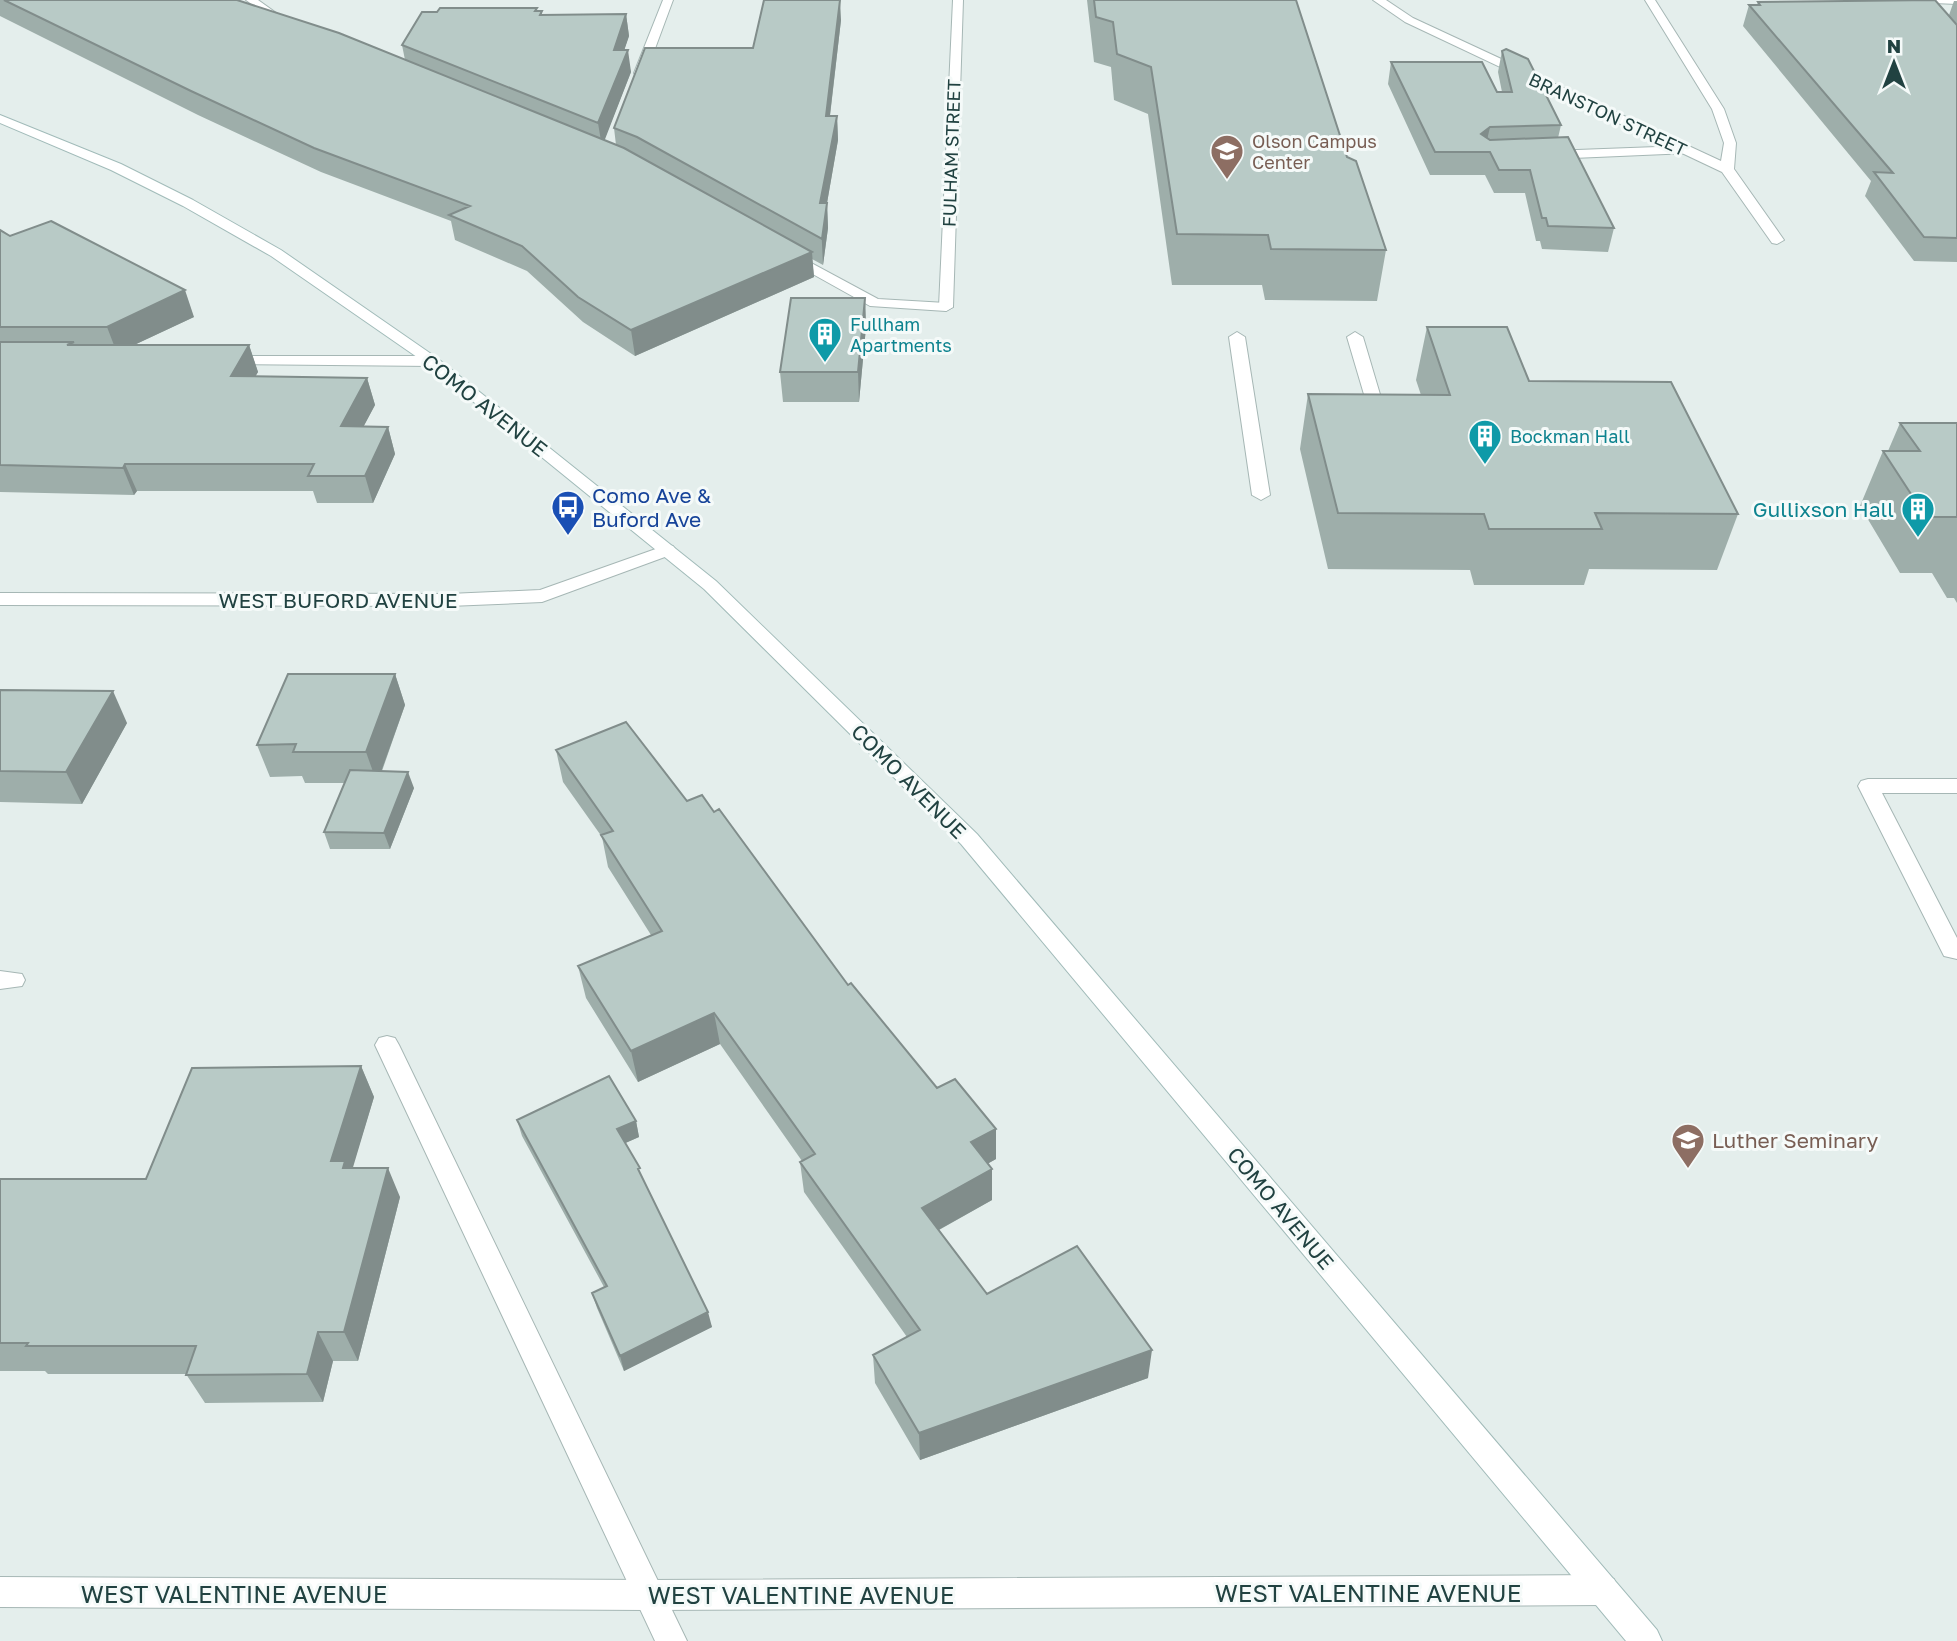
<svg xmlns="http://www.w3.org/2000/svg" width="1957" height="1641" font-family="'Golos Text',sans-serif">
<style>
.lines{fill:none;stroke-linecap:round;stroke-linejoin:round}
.service-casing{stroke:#a6b7b5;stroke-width:2}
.minor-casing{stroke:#a6b7b5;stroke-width:2}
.secondary-casing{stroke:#a1bbb9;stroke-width:2}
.service{fill:#fff;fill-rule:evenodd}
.minor{fill:#fff;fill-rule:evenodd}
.secondary{fill:#fff;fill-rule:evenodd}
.wall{fill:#9eaeaa}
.shaded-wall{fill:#818d8b}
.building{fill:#b8cac6;stroke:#818d8b;stroke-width:2}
.labels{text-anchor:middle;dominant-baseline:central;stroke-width:6;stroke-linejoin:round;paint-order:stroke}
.far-street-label{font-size:18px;fill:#214241;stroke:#f5faf9}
.far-education-label{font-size:18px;fill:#785e54;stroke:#f5faf9;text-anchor:start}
.far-culture-label{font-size:18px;fill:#0d838f;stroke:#f5faf9;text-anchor:start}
.street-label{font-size:21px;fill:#214241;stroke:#f5faf9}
.transit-label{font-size:21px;fill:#164399;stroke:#f5faf9;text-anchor:start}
.culture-label{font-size:21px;fill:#0d838f;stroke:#f5faf9;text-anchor:end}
.education-label{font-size:21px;fill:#785e54;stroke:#f5faf9;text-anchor:start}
.near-street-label{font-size:24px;fill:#214241;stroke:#f5faf9}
</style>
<rect width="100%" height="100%" fill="#e4eeec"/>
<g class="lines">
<defs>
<path id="service" d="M246,0H258L293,25L283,27Z
M663,0H673L646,73L636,76L634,73Z
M1684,146L1690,150L1689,153L1550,159L1544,155L1550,151Z
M789,251L878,299L946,303L953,307L946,311L870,306L784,258L782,255Z
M1237,332L1245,337L1270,495L1261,500L1252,495L1229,337Z
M1355,332L1363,337L1387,418L1385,421L1379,423L1371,418L1347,337Z
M226,356H432L440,361L432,366L221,364L218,361L221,358Z
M1868,779H1957V793H1882L1957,938V959L1944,956L1858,786L1861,781Z
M0,971L22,974L25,980L22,986L0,989Z
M387,1036L395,1038L399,1045L687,1641H655L375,1045L379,1038Z"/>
<path id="minor" d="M953,0H963L953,307L946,311L939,307Z
M1373,0H1386L1413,18L1721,161L1724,143L1712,109L1645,0H1655L1724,109L1736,143L1734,169L1784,240L1777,244L1772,243L1722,172L1405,22Z
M1929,0H1957V4L1934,3Z
M667,545L673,546L676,550L673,554L542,602L449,606L0,605V593L449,594L540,590Z
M1603,1575L1614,1579L1618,1590L1614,1601L1603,1605L647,1610L0,1607V1577L647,1580Z"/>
<path id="secondary" d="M0,115L121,164L193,200L281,250L437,358L716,581L977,834L1657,1630L1662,1641H1626L961,844L704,589L427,364L271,256L183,206L111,170L0,123Z"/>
</defs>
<use href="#service" class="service-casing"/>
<use href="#minor" class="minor-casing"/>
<use href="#secondary" class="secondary-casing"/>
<use href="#service" class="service"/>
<use href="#minor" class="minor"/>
<use href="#secondary" class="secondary"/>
</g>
<path class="wall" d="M0,0H237L405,60L402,45L537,11H542V15L626,14L629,36L624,50L631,72L604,140L616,145L614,128L753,48L841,20L830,116H837L838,140L827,203L828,228L823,265L812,259L814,277L635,356L583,322L527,271L455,240L451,221L321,172L198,115L0,16Z
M1087,0H1296L1347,157L1386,250L1377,301L1265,300L1262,285H1172L1148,114L1114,100L1111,67L1094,62Z
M1954,1H1957V262L1914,261L1865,196L1871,181L1743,26L1749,5H1757L1758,2L1949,15Z
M1502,51L1561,125L1558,138L1614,228L1608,252L1542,249L1540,241H1536L1525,193H1494L1485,175H1430L1388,84L1391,62L1497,92H1502L1498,72Z
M0,230L10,236L194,317L134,345H249L258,372L255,376L367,378L375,405L363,427H388L395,454L373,503H317L313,491H137L134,495L0,492Z
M865,298L866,327L859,402H783L780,372Z
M1427,327L1529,381L1738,514L1717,570L1589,569L1584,585H1474L1470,570L1328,569L1300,449L1308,394L1421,395L1416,380Z
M1900,423H1957V603L1954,598H1947L1932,573H1900L1860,506L1883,451H1888Z
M395,674L405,705L382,771L414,788L390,849H330L324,832L345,783H305L302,776L270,777L257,745Z
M0,690L127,723L82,804L0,802Z
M556,750L714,812L848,985L996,1159L987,1164L992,1169V1200L939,1230L987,1294L1148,1378L920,1460L875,1383L873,1355L907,1337L804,1192L800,1162L802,1161L720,1044L638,1082L586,998L578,966L651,935L608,867L602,837L563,782Z
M361,1066L374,1097L352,1168L400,1197L358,1361H333L323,1402L205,1403L186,1374H48L45,1371H0V1179H146Z
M517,1120L636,1121L639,1137L625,1143L712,1327L624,1371L597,1308L592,1293L604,1287L522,1136Z"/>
<path class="shaded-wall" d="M840,0L841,20L827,140L826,116Z
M626,14L629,36L617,72L614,50Z
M628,50L631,72L602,147L598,123Z
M837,116L838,140L827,203L828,228L823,265L820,203Z
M1490,127L1485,149L1481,134Z
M812,252L814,277L635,356L631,330Z
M185,290L194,317L117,353L107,327Z
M865,298L866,327L859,402L858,372Z
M249,345L258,372L240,403L231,376Z
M367,378L375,405L349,454L341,426Z
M388,427L395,454L373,503L365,476Z
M125,464L137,491L134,495L123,468Z
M395,674L405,705L377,783L366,752Z
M113,691L127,723L82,804L66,772Z
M408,772L414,788L390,849L384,833Z
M714,1013L720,1044L638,1082L631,1051Z
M361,1066L374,1097L351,1174L331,1161Z
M636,1121L639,1137L621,1145L617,1129Z
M996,1129V1159L971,1173V1142Z
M388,1168L400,1197L358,1361L344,1332Z
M992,1169V1200L924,1238L922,1208Z
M708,1312L712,1327L624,1371L620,1356Z
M318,1332L333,1361L323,1402L307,1374Z
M1152,1350L1148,1378L920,1460L919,1433Z"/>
<path class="building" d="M4,0H237L339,33L624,148L812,252L631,330L578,297L522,246L449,215L470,206L314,148L191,91Z
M764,0H840L826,116H837L820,203H827L822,239L637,137L614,128L645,48H753Z
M1094,0H1296L1347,157L1356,161L1386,250L1271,249L1268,235L1177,234L1151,67L1117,54L1113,22L1096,17Z
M1935,0L1957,25V238L1924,237L1874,172L1893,173L1749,5H1760L1758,2Z
M440,8H537L535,11H542L540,15L626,14L614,50H628L598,123L402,45L422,12H437Z
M1506,49L1528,59L1561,125L1490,127L1481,134L1490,140L1568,137L1614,228L1548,226L1546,218H1542L1530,170H1499L1490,152H1435L1391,62H1482L1497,92H1512L1502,51Z
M51,221L185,290L107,327H0V230L10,236Z
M791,298H865L858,372H780Z
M1427,327H1507L1529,381L1671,382L1738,514L1595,513L1602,529H1489L1484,514L1338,513L1308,394L1450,395Z
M0,342H74L67,345H249L231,376L367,378L341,426L388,427L365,476H308L314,464H125L123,468L0,465Z
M1900,423H1957V517H1926L1883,451H1920Z
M288,674H395L366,752H293L296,744L257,745Z
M0,690L113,691L66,772L0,771Z
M626,722L687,801L702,795L714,812L719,809L848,985L851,983L937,1088L955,1079L996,1129L971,1142L992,1169L922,1208L987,1294L1077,1246L1152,1350L919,1433L873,1355L920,1330L800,1162L815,1154L714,1013L631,1051L578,966L662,931L601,835L613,831L556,750Z
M350,770L408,772L384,833L324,832Z
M361,1066L331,1161H345L343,1168H388L344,1332H318L307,1374L186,1375L196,1346H26L28,1343H0V1179H146L192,1068Z
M609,1076L636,1121L617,1129L640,1168L638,1169L708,1312L620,1356L592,1293L607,1286L517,1120Z"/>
<defs>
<symbol id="university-pin" viewBox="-11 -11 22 30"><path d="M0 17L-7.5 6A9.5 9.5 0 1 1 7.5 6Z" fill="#8d6e63" stroke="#f5faf9"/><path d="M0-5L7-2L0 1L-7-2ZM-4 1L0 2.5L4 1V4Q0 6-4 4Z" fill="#fff"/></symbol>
<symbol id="building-pin" viewBox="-11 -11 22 30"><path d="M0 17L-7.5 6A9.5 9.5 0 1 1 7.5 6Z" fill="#0f9aa8" stroke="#f5faf9"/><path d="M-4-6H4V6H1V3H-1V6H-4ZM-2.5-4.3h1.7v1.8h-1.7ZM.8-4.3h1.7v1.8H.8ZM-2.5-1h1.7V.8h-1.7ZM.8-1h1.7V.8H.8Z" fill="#fff"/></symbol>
<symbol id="bus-pin" viewBox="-11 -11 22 30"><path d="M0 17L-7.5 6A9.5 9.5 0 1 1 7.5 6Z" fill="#1a4fb4" stroke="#f5faf9"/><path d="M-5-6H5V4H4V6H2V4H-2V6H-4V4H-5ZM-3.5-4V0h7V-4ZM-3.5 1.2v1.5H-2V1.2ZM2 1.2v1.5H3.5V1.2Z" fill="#fff"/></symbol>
</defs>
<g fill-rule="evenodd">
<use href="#university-pin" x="1208" y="132" width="38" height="52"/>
<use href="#building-pin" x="806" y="315" width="38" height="52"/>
<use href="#building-pin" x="1466" y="417" width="38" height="52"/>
<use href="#bus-pin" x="549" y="488" width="38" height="52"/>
<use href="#building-pin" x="1899" y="490" width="38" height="52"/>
<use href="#university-pin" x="1669" y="1121" width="38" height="52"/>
</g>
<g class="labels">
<g class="far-street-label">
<text transform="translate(1608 114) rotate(25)">BRANSTON STREET</text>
<text transform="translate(951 153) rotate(-88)">FULHAM STREET</text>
</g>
<g class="far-education-label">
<text x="1252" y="141">Olson Campus<tspan x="1252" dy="21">Center</tspan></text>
</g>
<g class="far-culture-label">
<text x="850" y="324">Fullham<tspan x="850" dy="21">Apartments</tspan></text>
<text x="1510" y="436">Bockman Hall</text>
</g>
<g class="street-label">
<text transform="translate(485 405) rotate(38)">COMO AVENUE</text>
<text x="338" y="600">WEST BUFORD AVENUE</text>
<text transform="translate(909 781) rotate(45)">COMO AVENUE</text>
<text transform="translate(1281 1208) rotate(50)">COMO AVENUE</text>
</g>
<g class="transit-label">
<text x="592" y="495">Como Ave &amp;<tspan x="592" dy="24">Buford Ave</tspan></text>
</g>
<g class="culture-label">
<text x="1894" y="509">Gullixson Hall</text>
</g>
<g class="education-label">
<text x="1712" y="1140">Luther Seminary</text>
</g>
<g class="near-street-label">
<text x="1368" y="1592">WEST VALENTINE AVENUE</text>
<text x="234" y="1593">WEST VALENTINE AVENUE</text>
<text x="801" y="1594">WEST VALENTINE AVENUE</text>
</g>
</g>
<g transform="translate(1894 63)" stroke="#f5faf9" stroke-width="5" paint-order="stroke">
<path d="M0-5L12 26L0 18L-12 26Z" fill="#214241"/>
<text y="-10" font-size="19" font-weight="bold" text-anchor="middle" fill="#214241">N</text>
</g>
</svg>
